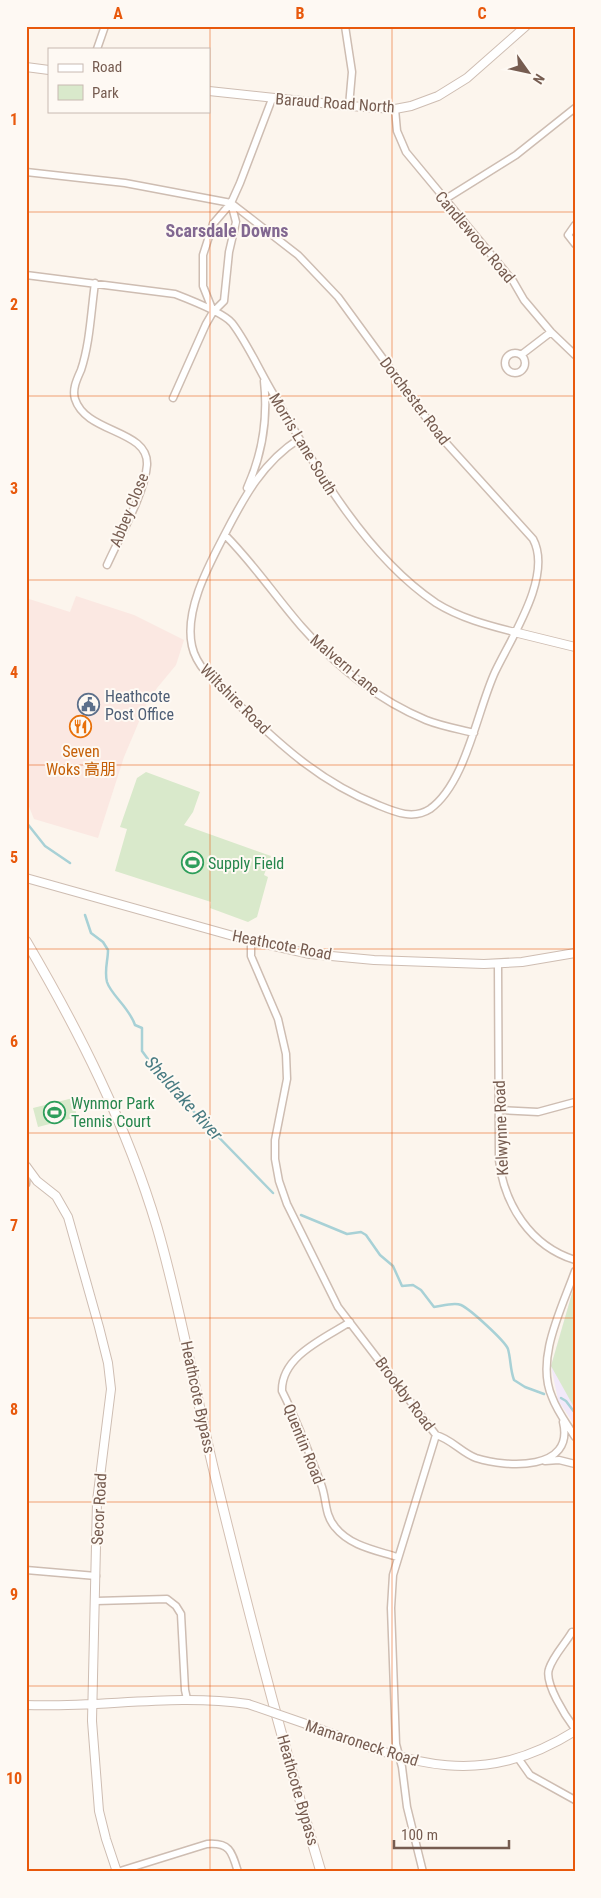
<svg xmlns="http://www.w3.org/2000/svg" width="601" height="1898" font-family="'Roboto Condensed','Noto Sans SC',sans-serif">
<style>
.commercial{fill:#fbe8e2}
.education{fill:#f2e9f9}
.green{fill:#d9e9cb}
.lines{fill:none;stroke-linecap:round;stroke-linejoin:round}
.stream{stroke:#a8d1d6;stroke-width:2.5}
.minor-casing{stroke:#cebdb2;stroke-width:9}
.tertiary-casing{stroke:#cebdb2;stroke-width:10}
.secondary-casing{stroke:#d3bfb2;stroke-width:11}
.minor{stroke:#fff;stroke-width:6}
.tertiary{stroke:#fff;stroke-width:8}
.secondary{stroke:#fff;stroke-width:9}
.tertiary-bridge-casing{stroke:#cebdb2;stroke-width:10;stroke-linecap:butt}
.tertiary-bridge{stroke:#fff;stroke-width:8}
.grid{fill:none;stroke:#e8590c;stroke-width:1;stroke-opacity:0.55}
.labels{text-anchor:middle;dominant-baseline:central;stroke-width:4;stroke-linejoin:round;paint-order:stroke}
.street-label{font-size:16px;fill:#765c50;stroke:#fef9f3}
.service-label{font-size:16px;fill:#4e5e75;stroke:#fef9f3;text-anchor:start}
.food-label{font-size:16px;fill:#c56008;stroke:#fef9f3}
.leisure-label{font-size:16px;fill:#27864d;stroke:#fef9f3;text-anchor:start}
.neighbourhood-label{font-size:18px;font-weight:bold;fill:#826891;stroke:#fef9f3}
.water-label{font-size:18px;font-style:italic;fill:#477a81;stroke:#fef9f3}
.neatline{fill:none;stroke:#e8590c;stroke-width:2}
.grid-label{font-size:16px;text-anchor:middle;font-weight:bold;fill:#e8590c}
</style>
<rect width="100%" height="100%" fill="#fcf5ed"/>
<path class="commercial" d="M76,596L134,615L184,640L176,665L157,688L146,705L124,757L98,838L34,819L26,799V598L70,612Z"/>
<path class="education" d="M575,1282V1426L558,1400L551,1366Z"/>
<path class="green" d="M146,772L200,792L193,812L184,825L271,856L264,875L268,877L257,917L248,922L210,908L211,902L115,871L127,829L120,827L137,778Z
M73,1098L77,1117L38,1127L33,1108Z
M575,1283V1409L551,1366Z"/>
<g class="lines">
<path class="stream" d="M26,822L45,846L70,863
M85,915L91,933L103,942L108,950C108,961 104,970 107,982C111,995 129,1007 135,1025L142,1028V1051L164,1081L273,1193
M301,1215L347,1234L361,1232L366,1235L380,1255L393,1266L402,1286L413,1285L421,1290L434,1307C442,1306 454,1302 461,1305C470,1309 505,1341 508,1349C511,1360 510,1369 514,1380L525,1387L544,1394
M561,1398L566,1401L575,1413"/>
<defs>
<path id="minor" d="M345,26L352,72L349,106
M97,49L105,26
M395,109L397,131L406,152L513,281L524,300L551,332L575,355
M26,172L125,183L231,203L298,255L338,297L438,434L533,539C553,576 511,638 495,672C477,711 466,783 430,809C413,820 395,812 378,805C322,783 281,746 239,705C222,688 197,670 192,646C184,610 209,565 225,534C244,497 263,462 299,439
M444,200L516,155L575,108
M575,225L568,235L575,244
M26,275L175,294C188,299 224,313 232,323C247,342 261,374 274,395C316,468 365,555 436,603C460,618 487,625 514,632
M95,283C91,311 90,343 81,370C77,379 72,389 75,399C86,434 149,429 147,465C145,493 119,538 107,565
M213,311L203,286V255L213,224L231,203L240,183L272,99
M505 363a10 10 0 1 1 20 0a10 10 0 1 1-20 0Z
M521,355L551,332
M173,398L206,324L213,312L224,301L229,252L236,222L231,203
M247,488C262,455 268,418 264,381
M225,535C253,563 275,596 301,626C335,665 378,700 426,720C441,726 458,729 474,733
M251,941V956L278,1019L286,1054L287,1079L275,1140V1159L279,1181L287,1204L338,1307L436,1435L393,1575L391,1608L396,1744L402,1767L407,1807L423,1872
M498,964L499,1160C504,1204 530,1246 575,1260
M499,1110L538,1112L575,1102
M26,1184L27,1167
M575,1271C562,1308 535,1359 552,1397C557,1411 567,1424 575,1437
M350,1322C325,1338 281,1356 282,1391C297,1421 309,1452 321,1484C327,1499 324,1514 335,1527C350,1546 375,1550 397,1557
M436,1435C451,1439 462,1453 476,1458C507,1468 575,1471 563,1422
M545,1461L559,1460L575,1464
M26,1570L96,1576
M96,1601L167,1599L176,1606L181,1614L185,1690L187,1699
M572,1632C565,1644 553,1656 549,1669C544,1683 566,1717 575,1729
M518,1758L530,1775L575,1800
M117,1872L207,1844C230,1842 232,1852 238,1872"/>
<path id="tertiary" d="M26,67L49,70
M209,91L349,106L395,109L411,106L438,96L467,78L526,26
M514,632L575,647
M26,878L251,941L310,954L374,960L484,964L522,962L575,953
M26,1166L37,1181L56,1196L68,1217L99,1327L108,1363L111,1389L97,1501L92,1721L99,1811L106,1839L117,1872
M26,1705C101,1708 174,1693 248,1704
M306,1724C405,1761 476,1793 575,1731"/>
<path id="secondary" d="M26,941C79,1031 127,1126 157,1227C180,1306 194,1387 213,1467C246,1603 281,1738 321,1872"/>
</defs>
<use href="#minor" class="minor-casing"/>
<use href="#tertiary" class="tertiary-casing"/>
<use href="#secondary" class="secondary-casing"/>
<use href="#minor" class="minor"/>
<use href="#tertiary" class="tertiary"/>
<use href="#secondary" class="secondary"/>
<defs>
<path id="tertiary-bridge" d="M248,1704L306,1724"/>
</defs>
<use href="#tertiary-bridge" class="tertiary-bridge-casing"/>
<use href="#tertiary-bridge" class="tertiary-bridge"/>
</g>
<path class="grid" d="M210,26V1872M392,26V1872M26,212H575M26,396H575M26,580H575M26,765H575M26,949H575M26,1133H575M26,1318H575M26,1502H575M26,1686H575"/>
<defs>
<symbol id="civic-ring" viewBox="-11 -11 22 22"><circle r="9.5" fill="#fef9f3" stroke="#5c6f8a" stroke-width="1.5"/><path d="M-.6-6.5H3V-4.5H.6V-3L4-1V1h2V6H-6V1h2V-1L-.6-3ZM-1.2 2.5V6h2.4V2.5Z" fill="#5c6f8a"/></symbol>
<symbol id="restaurant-ring" viewBox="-11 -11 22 22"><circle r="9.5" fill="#fef9f3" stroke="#e8710a" stroke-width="1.5"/><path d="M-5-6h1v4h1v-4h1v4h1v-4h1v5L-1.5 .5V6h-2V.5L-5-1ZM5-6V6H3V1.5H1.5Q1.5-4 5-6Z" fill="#e8710a"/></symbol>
<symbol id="stadium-ring" viewBox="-11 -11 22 22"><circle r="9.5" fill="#fef9f3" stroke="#2e9e5b" stroke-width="1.5"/><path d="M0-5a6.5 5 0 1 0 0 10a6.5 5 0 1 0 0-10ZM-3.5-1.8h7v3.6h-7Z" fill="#2e9e5b"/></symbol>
</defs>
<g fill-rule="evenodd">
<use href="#civic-ring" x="76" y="692" width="25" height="25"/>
<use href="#restaurant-ring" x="68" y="714" width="25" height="25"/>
<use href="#stadium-ring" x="180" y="850" width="25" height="25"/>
<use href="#stadium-ring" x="42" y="1100" width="25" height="25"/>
</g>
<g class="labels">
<g class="street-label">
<text transform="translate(335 103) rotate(4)">Baraud Road North</text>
<text transform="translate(475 237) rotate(50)">Candlewood Road</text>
<text transform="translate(415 401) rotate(53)">Dorchester Road</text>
<text transform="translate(303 444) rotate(59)">Morris Lane South</text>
<text transform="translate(129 510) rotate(-68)">Abbey Close</text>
<text transform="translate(345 665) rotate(40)">Malvern Lane</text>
<text transform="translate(235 699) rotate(45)">Wiltshire Road</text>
<text transform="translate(282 945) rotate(11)">Heathcote Road</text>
<text transform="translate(501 1128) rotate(-92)">Kelwynne Road</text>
<text transform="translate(405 1394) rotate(53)">Brookby Road</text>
<text transform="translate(198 1397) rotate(78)">Heathcote Bypass</text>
<text transform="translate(304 1444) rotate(68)">Quentin Road</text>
<text transform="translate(99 1509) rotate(-87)">Secor Road</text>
<text transform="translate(362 1743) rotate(18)">Mamaroneck Road</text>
<text transform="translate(298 1790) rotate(74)">Heathcote Bypass</text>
</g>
<g class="service-label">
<text x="105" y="696">Heathcote<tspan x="105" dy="18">Post Office</tspan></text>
</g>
<g class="food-label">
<text x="81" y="751">Seven<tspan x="81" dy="18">Woks 高朋</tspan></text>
</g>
<g class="leisure-label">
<text x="208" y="863">Supply Field</text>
<text x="71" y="1103">Wynmor Park<tspan x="71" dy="18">Tennis Court</tspan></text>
</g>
<g class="neighbourhood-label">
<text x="227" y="230">Scarsdale Downs</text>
</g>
<g class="water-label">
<text transform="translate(184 1098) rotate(48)">Sheldrake River</text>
</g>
</g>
<rect width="601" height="1898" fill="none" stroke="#fef9f3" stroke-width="55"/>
<rect x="48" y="48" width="162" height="65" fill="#fef9f3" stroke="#c8bab2"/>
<rect x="58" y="64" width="25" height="8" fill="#ffffff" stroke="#c8bab2"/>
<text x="92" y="72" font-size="15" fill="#765c50">Road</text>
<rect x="58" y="85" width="25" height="15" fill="#d9e9cb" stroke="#c8bab2"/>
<text x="92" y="98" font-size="15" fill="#765c50">Park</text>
<g transform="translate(528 72) rotate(123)" stroke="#fef9f3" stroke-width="4" paint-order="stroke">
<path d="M0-4L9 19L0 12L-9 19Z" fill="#765c50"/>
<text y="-8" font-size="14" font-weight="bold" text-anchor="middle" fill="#765c50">N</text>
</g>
<path d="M394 1840v8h115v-8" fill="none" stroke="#765c50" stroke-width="2.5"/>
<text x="401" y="1840" font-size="15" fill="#765c50" stroke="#fef9f3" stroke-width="4" paint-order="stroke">100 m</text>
<rect x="28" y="28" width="546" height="1842" class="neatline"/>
<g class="grid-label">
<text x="118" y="19">A</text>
<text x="300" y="19">B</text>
<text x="482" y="19">C</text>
<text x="14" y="125">1</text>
<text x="14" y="310">2</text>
<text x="14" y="494">3</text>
<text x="14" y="678">4</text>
<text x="14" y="863">5</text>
<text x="14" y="1047">6</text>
<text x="14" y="1231">7</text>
<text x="14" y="1415">8</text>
<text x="14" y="1600">9</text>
<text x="14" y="1784">10</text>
</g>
</svg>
